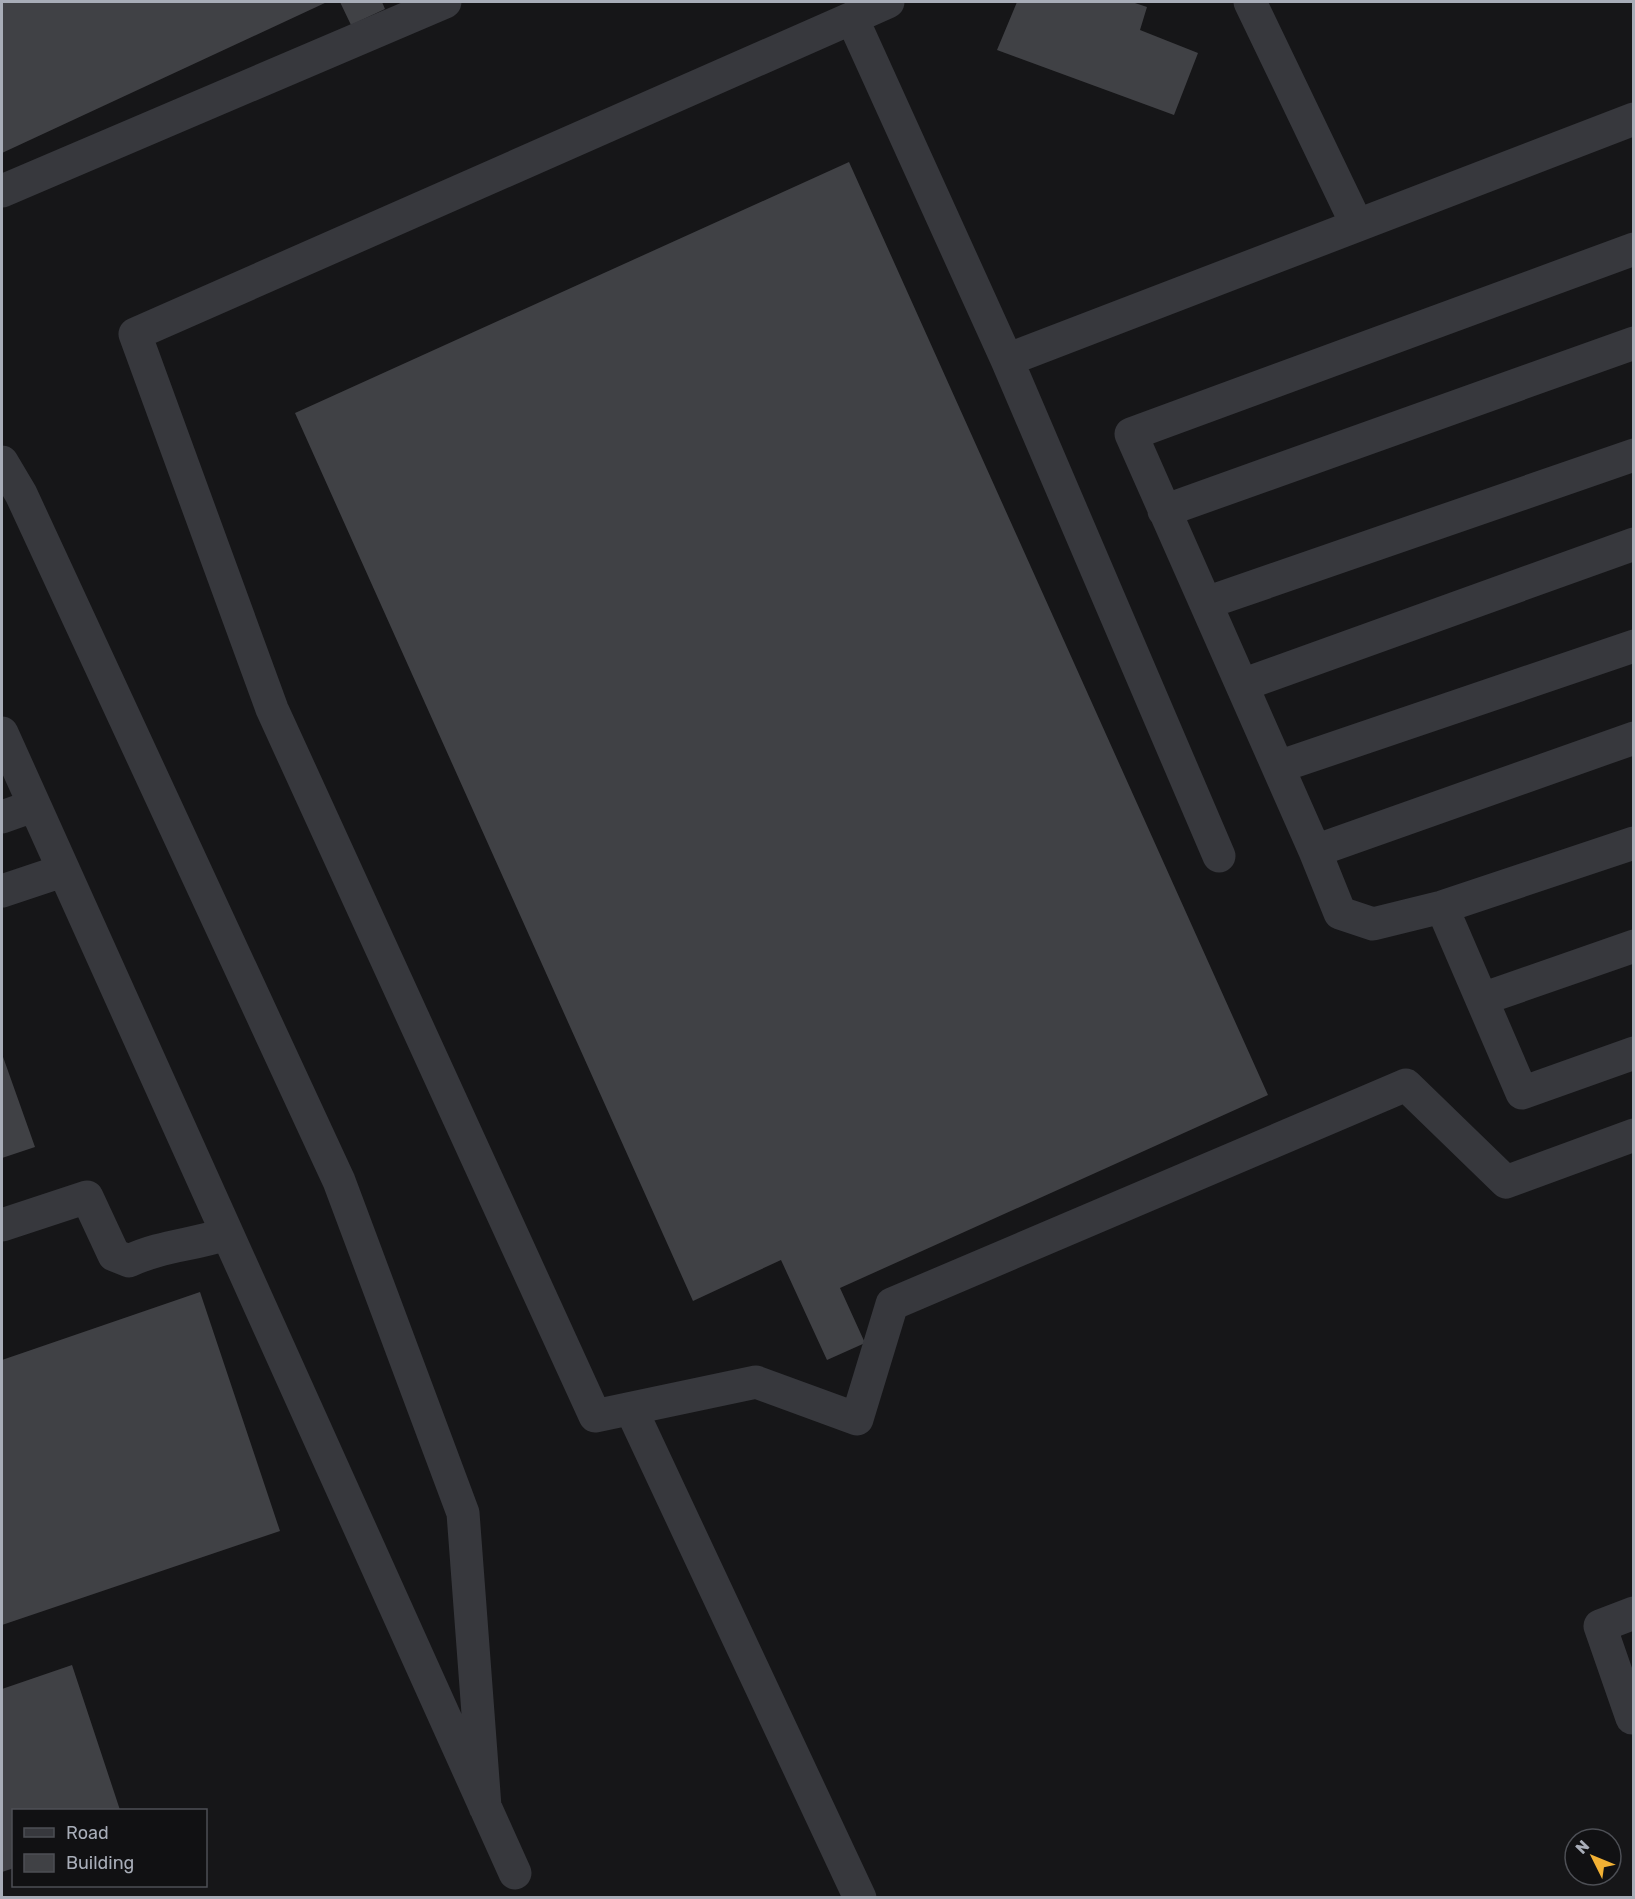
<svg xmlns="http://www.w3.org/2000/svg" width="1635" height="1899" font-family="Rubik,sans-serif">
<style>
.building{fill:#404145}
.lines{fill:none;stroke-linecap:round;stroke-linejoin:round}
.minor{stroke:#37383d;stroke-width:33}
</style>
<rect width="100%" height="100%" fill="#161618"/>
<path class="building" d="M2,2H327L2,153Z
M340,2H382L385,9L351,25Z
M1017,2H1132L1147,7L1140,30L1198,53L1174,115L997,50Z
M849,162L1268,1095L840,1288L865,1343L827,1360L781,1260L693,1301L295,413Z
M2,1054L35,1147L2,1158Z
M200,1292L280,1531L2,1625V1360Z
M72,1665L120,1810H14V1868L2,1872V1689Z"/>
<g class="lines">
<path class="minor" d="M1250,2L1357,225
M852,18L888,2
M2,191L445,2
M1634,249L1131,434L1315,851L1340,913L1373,924L1442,907L1634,843
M1007,360L1634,119
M2,462L21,494L339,1181L463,1513L485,1807
M1164,511L1634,343
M1206,603L1634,455
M1242,685L1634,544
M2,733L515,1873
M1278,767L1634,646
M2,817L33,806
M1315,851L1634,738
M1219,856L1007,360L852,18L135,334L272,709L595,1416L756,1382L857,1419L892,1304L1406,1085L1506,1182L1634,1135
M2,891L62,871
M1442,907L1522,1093L1634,1053
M1482,999L1634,946
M2,1225L87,1197L114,1255L129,1261C160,1246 193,1245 226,1234
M631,1409L860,1898
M1634,1613L1600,1626L1632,1718H1634"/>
</g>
<rect width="1635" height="1899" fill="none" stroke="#a8adb8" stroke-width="6"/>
<rect x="12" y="1809" width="195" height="78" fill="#111113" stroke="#4d4f55" stroke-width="1.5"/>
<rect x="24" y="1828" width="30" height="9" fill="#37383d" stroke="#4d4f55" stroke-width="1.5"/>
<text x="66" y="1839" font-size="18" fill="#a8adb8">Road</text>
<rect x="24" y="1854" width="30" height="18" fill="#404145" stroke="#4d4f55" stroke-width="1.5"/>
<text x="66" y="1869" font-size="18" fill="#a8adb8">Building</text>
<g transform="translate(1593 1857) rotate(313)"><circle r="28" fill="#111113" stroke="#4d4f55" stroke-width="1.5"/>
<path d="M0-4.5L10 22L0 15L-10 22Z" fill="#f2b134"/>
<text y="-9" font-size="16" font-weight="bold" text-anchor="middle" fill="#a8adb8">N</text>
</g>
</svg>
